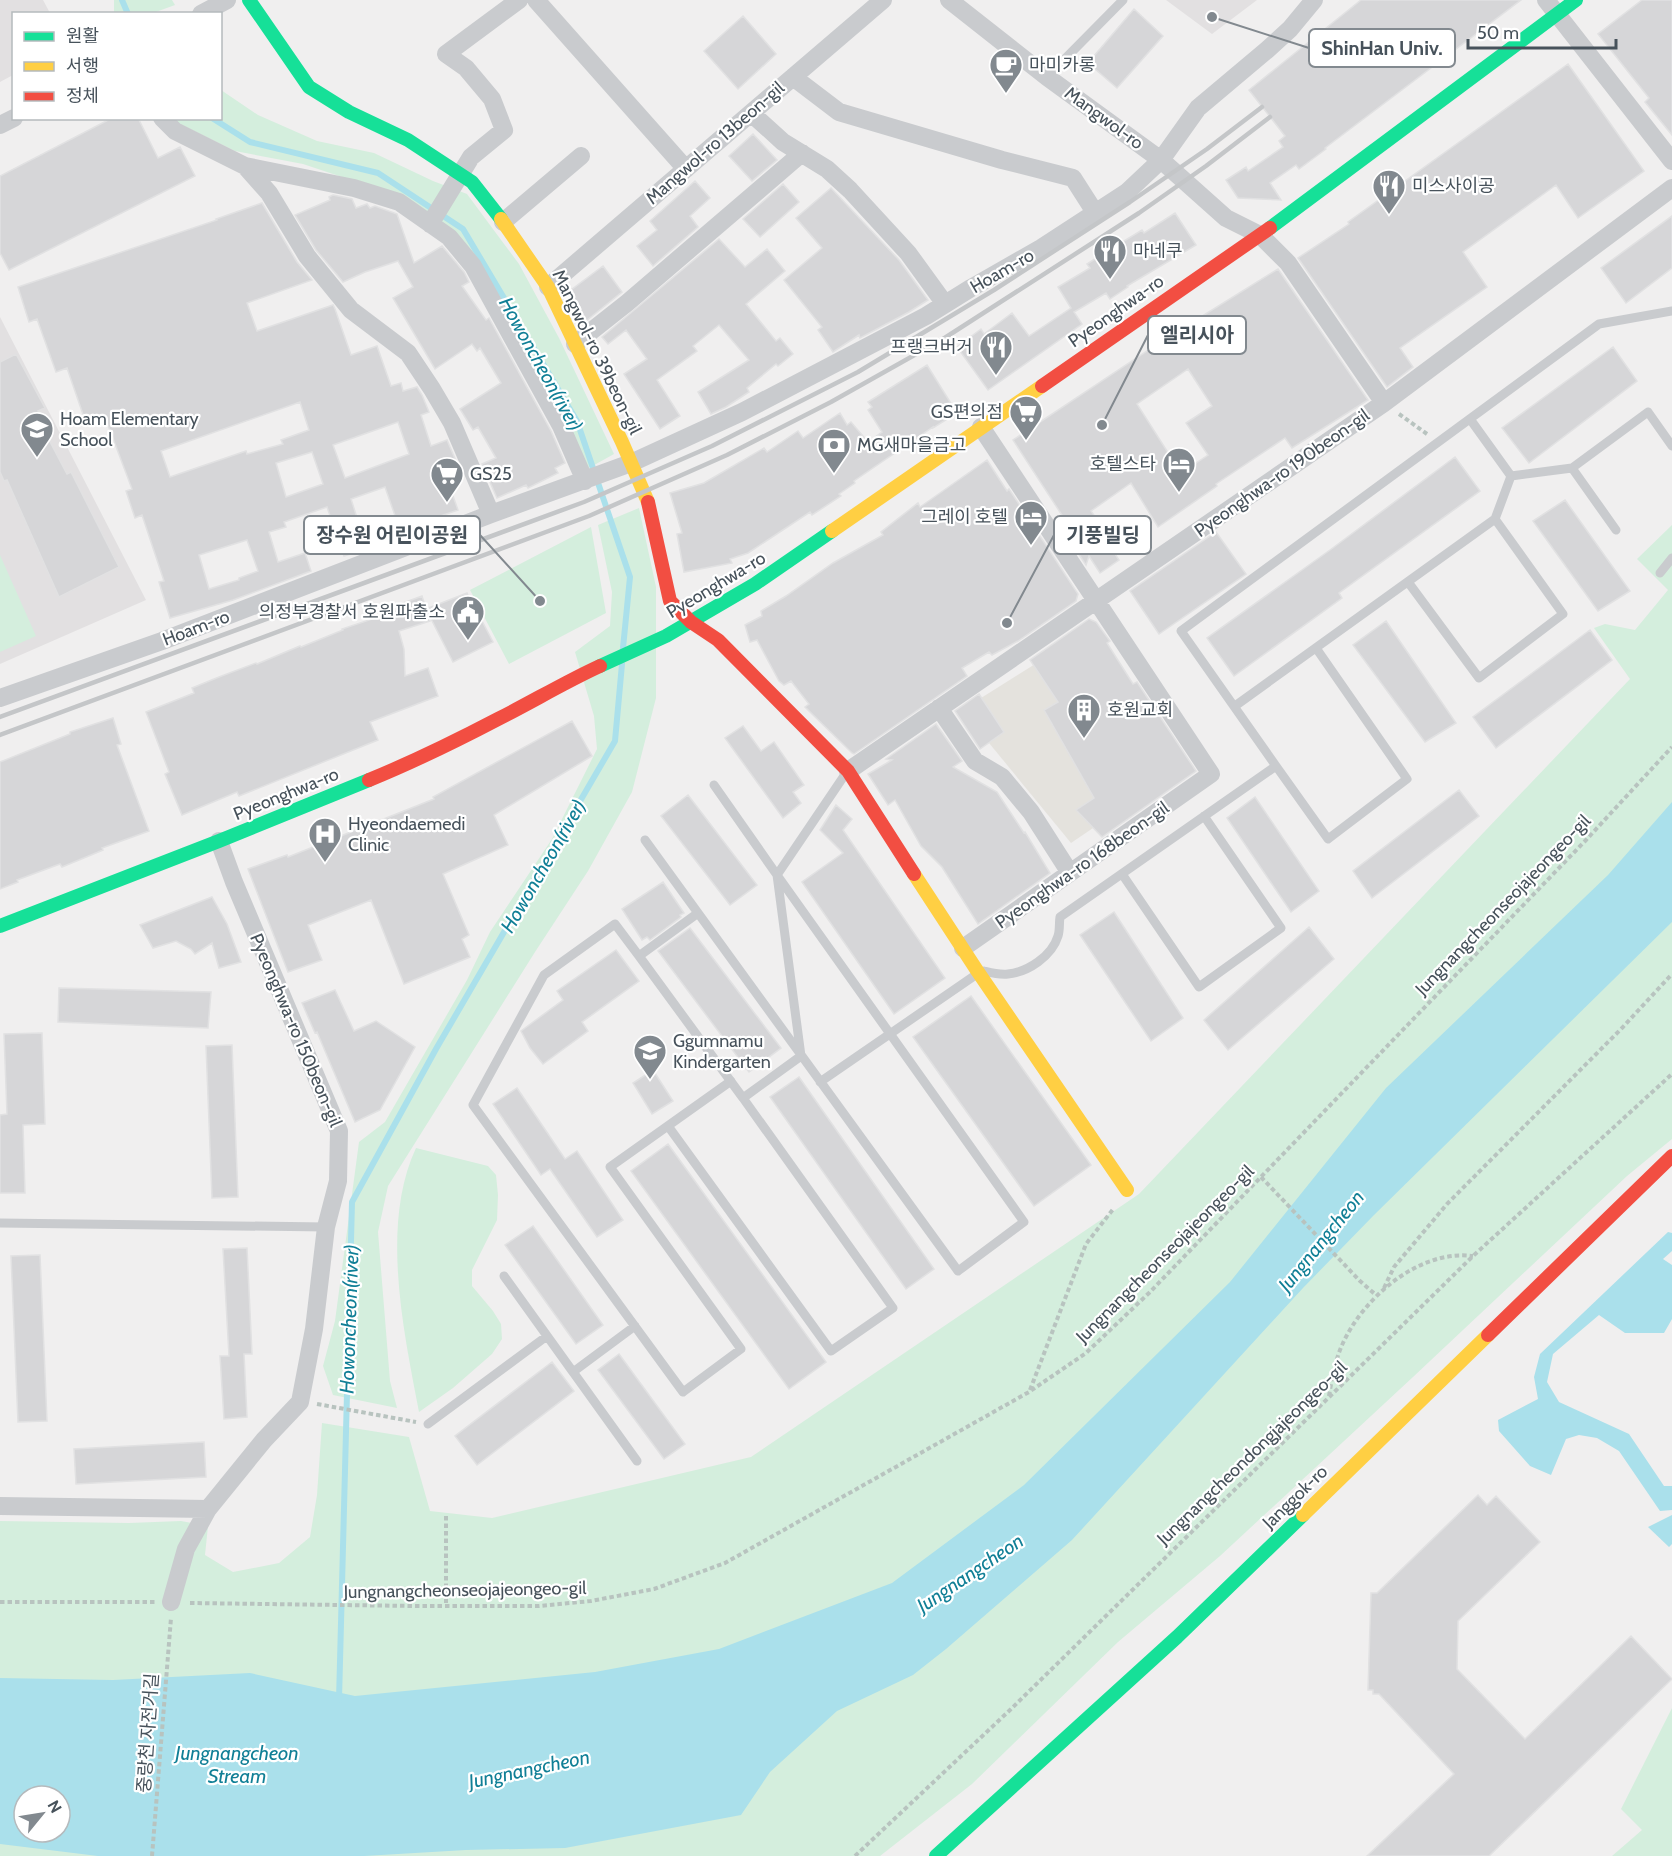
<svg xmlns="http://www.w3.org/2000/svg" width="1672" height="1856" font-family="Cabin,'Noto Sans KR',sans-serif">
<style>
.commercial{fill:#e4e2dd}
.education{fill:#e2e0e1}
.green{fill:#d4eedd;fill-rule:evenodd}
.water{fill:#aae0eb;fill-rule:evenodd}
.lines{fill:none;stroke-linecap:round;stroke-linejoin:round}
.stream{stroke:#aae0eb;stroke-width:6}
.building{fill:#d6d6d8;stroke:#e1e1e2;stroke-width:1.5;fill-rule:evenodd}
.path{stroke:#b8c3bf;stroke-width:4;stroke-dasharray:4.5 3;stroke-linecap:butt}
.lane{stroke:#c9cbce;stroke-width:9}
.street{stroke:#c9cbce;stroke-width:18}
.fast{stroke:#16e098;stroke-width:14}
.slow{stroke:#ffcf43;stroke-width:14}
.jam{stroke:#f24e42;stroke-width:14}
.rail{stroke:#c4c6c8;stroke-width:4.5}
.labels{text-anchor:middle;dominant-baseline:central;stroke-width:4.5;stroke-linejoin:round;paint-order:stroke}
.poi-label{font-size:18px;fill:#47525b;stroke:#fff;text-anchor:start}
.street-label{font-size:18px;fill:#47525b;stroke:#fff}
.water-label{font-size:20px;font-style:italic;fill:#107f96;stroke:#fff}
.leader{fill:none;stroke:#82898f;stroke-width:2}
.callout-dot{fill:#82898f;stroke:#fff;stroke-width:2}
.callout{fill:#fff;stroke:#82898f;stroke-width:2}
.callout-label{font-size:20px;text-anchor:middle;font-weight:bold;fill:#47525b}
</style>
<rect width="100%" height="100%" fill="#f0efef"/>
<path class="commercial" d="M1091,629L1183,767L1071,843L962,710Z"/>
<path class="education" d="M0,0H43L50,13L14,14L13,75L0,82Z
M1166,0H1257L1212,34Z
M0,317L146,600L0,664Z"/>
<path class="green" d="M114,0H172L175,5L153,13H114Z
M221,90L258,115L317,141L374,153L433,181L467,194L519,264L559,338L614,454L587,469L466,246L354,181L303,164L235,151L180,124L174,119L220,118Z
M639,508L656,587V698L632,792L588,871L535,952L388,1186L378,1232L390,1381L397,1408L333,1395L323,1366L335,1321L359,1142L385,1122L467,980L490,932L552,839L597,749L594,716L575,652L610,626L612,592L598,525Z
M1672,525V1139L1627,1176L1413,1377L1220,1556L1118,1642L972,1784L880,1856H0V1521L129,1523L181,1521L208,1526L205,1555L233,1572L279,1563L310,1537L317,1495L322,1423L409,1437L430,1511L492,1518L751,1457L1139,1194L1630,679L1594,628L1605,624L1635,630L1668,590L1637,559ZM24,1796H60V1832H24Z
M591,527L606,613L509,664L470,590Z
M0,555L36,636L0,652Z
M416,1148L488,1166L496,1175L498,1195L497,1220L472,1270V1286L493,1311L501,1324L502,1339L492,1354L453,1388L419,1412C404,1333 380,1225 416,1148Z
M1672,1708V1856H1612L1642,1830L1621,1809Z"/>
<path class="water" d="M1672,802V922L1374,1215L1303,1288L1072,1540L946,1649L913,1675L837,1711L770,1772L741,1815L565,1848L466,1850L364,1856H98L0,1844V1678L113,1680L250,1673L355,1696L595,1672L719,1649L892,1583L1024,1485L1230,1282L1386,1088L1608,875ZM24,1796H60V1832H24Z
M1668,1232L1672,1233V1251L1663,1259L1672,1265V1319L1664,1333H1625L1599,1315L1553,1354L1547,1382L1559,1402L1629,1434L1664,1486H1672V1510L1660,1511L1619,1451L1597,1438L1579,1435L1566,1439L1551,1475L1530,1466L1499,1431L1498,1420L1538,1399L1534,1377L1540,1354Z
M1672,1515V1544L1669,1547L1648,1527Z"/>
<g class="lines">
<path class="stream" d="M122,0L128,14
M212,118L250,142L378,173L463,229L577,421L630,577L623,648
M339,1700L352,1202L436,1049L615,741L622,664"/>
</g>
<path class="building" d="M1361,0H1521L1325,148L1326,149L1299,169L1296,165L1270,183L1281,200L1238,198L1226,180L1246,167L1248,171L1283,147L1279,141L1285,136L1249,90Z
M1642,0H1672V135L1645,102L1649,98L1598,34Z
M1134,9L1163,36L1117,88L1088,63Z
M743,16L776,54L738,89L704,51Z
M1568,64L1644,171L1578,218L1556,185L1463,252L1487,287L1400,348L1413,367L1387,387L1298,258L1349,224L1348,222Z
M112,118H138L158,158L180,147L195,176L9,270L0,253V176Z
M753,134L777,160L752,181L729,156Z
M695,181L710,198L690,216L698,227L653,266L637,246L657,230L650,221Z
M783,184L799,202L760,237L743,219Z
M831,188L899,260L928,300L909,312L860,338L859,335L833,352L818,330L822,327L784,280L822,248L796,218Z
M333,195L352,199L356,208L367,204L370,208L375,206L397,214L414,263L442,246L464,272L469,282L462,286L486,320L489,318L551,431L565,463L555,468L558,473L528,488L526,485L497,498L482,464L496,458L478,427L473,430L460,409L501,383L480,348L477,351L472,344L435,369L393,298L413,287L398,261L365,272L343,282L316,250L295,215L330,200L329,197Z
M262,203L297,262L312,280L247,303L257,331L333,305L335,309L351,355L377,346L391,386L401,383L403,391L417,387L422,395L429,412L421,415L431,446L447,440L456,461L442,465L458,510L400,530L385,487L351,499L367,549L344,556L327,507L284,522L286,527L269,532L278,562L305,553L311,571L233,600L170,618L159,582L164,581L142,515L135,518L126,491L132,489L106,420L87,426L67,368L56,372L37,319L29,322L18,287L217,220L216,219ZM300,402L309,430L281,440L283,444L247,454L246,451L170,477L161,451ZM398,422L409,454L345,478L333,445ZM312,452L323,484L286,497L276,463ZM247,540L258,571L239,578V580L209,589L199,555Z
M1175,213L1196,245L1127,286L1128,287L1110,299L1106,293L1074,312L1082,324L988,390L957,347L981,329L984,334L1012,313L1029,336L1071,308L1058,287L1090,268L1087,264L1101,255L1142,230L1144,233Z
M1672,216V268L1626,303L1601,268Z
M719,239L745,267L767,249L785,271L746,304L776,341L780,338L793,354L778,366L776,364L747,388L749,392L726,407L711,414L698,392L749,360L719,325L693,346L697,351L657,380L680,416L660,429L624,374L647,359L626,330L608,344L602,337Z
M603,266L622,292L586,321L576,307L579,305L572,296L574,294L571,290Z
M1278,269L1368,400L1292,448L1285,438L1216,484L1217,486L1158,527L1131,483L1091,511L1100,524L1097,526L1119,560L1100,573L1089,556L1086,565L1078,553L1084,549L1013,440L1165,339L1168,343L1201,322L1199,318ZM1188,369L1212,406L1186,423L1208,455L1181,473L1137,404Z
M1613,347L1637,381L1529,463L1502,428Z
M16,354L45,408L38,411L40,415L37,417L67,474L71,472L119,567L59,597L7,480L4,481L0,472V362Z
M927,365L957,413L933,428V427L854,481L855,483L839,494L841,496L812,515L810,512L748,553L730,559L732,563L684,572L677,534L682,533L670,493L704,483L764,448L767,452L798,431L803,438L840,413L847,425L851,422L868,442L882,432L868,410L872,407L868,402Z
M1455,457L1480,491L1339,593L1342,598L1234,676L1207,638L1330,550Z
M987,460L1007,491L1009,489L1078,594L1076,601L1018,641L992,655L989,652L962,668L967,676L854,754L852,753L805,707L809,704L791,681L784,685L779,681L757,640L750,642L745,625L762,616L761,611L786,596L833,563L883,535L881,532L918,503L920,507Z
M1565,500L1630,591L1598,611L1533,521Z
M1216,532L1246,574L1159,634L1130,591Z
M467,593L478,623L482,621L493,642L453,662L426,609L430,621L399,631L404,649L405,676L428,668L438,696L370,722L378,740L239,796L237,792L182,815L165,774L169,772L146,712L194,693L192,688L219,677L256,663L257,664L300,646L301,647L343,630L342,629L405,608L403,603L422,596L426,609Z
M1089,619L1096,622L1110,641L1107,643L1133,684L1137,682L1196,771L1102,837L1076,810L1094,798L1044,710L1058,702L1030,660Z
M1386,621L1456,723L1425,742L1353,645Z
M1590,630L1612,660L1496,748L1473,717Z
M979,694L1004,732L980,749L955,711Z
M113,718L121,744L117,745L149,831L102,848L103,850L62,867L60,864L17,880L18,882L0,889V762L70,734V732Z
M572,721L592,756L494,815L508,845L443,874L469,935L462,939L470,957L404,984L371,900L308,925L322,960L288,972L248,869L287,855L288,857L434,799L433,797Z
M936,724L962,761L953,767L997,792L1024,833L1025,832L1050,873L978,924L942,867L921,846L895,800L888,805L868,774L892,760L886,759Z
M743,726L761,751L774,742L804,785L793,792L801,803L783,818L725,738Z
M1459,790L1479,816L1372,898L1353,871Z
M688,795L757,885L730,905L661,816Z
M1255,797L1319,891L1291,912L1227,818Z
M836,805L852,819L843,830L945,978L894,1014L802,882L843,853L820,830Z
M663,882L684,913L680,915L681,917L650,940L647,937L642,940L622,909Z
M212,897L227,924L241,962L219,968L212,943L195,954L191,949L176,941L153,948L140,925Z
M1114,912L1183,1018L1151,1041L1080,935Z
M1309,927L1334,959L1228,1050L1204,1020Z
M690,928L781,1048L749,1072L658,951Z
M616,950L639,981L582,1022L588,1031L543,1064L530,1048L521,1031L563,1000L557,991Z
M59,988L211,992L208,1028L58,1022Z
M335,990L354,1031L376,1021L415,1047L380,1110L355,1122L317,1032L315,1033L302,1003Z
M971,996L1091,1165L1034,1206L913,1037Z
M42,1033L45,1124L23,1125L25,1193H0V1115L7,1114L4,1034Z
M232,1045L238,1197L212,1198L206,1046Z
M653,1070L673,1101L652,1114L633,1083Z
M799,1077L934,1269L906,1289L770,1097Z
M517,1088L565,1159L577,1151L623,1220L597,1237L550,1169L541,1175L493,1104Z
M668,1144L826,1362L789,1389L631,1171Z
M533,1226L603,1325L576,1344L505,1245Z
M247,1248L252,1354H244L247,1417L224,1419L220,1356H229L223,1249Z
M40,1255L47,1421L18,1422L11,1256Z
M619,1354L685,1444L664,1459L598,1370Z
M552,1362L574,1391L477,1465L455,1436Z
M204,1442L206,1477L76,1484L74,1449Z
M1478,1495L1487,1505L1496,1496L1540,1542L1458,1621L1457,1669L1525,1739L1631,1636L1672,1679L1489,1856H1367L1454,1774L1379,1694H1373V1690H1368L1371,1593H1377Z"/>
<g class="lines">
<path class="path" d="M1399,414L1427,434
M1261,1177L1360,1281L1376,1295
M1384,1288L1394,1267L1447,1204L1623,1027L1672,974
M1030,1390L1086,1244L1114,1208
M1329,1396C1332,1378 1335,1360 1343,1343C1364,1297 1420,1249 1473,1256
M317,1404L416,1422
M446,1516V1606
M0,1602H155
M190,1603L415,1606H539L591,1601L654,1589L725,1563L1029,1392L1086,1353L1149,1293L1586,840L1672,747
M152,1856L171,1618
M855,1856L1010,1710L1473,1256L1672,1074"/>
<path class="lane" d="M1047,77L1123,0
M1572,468L1616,530
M1511,476L1572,468L1648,412L1672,446
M1660,573L1672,558
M1408,582L1479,678L1563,614L1495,519
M1235,706L1495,519L1511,476L1470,419
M1276,766L1328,839L1407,779L1316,648
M645,840L958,1271L1024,1222L777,875L846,773
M1122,874L1199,987L1281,928L1204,816
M698,913L639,956L743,1098L801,1056L777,875L714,785
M639,956L615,924L544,975L473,1105L683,1392L741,1349L610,1167L731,1081
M984,971C992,973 999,975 1008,974C1028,972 1052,956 1058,936C1060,930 1059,923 1060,917L1276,766L1181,631L1599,324L1672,311
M820,1082L977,974
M668,1126L831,1351L893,1308L743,1098
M0,1223L326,1227
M635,1326L573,1372L504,1276L637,1461
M428,1424L547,1336"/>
<path class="street" d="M536,0L686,169
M949,0L1047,77L1161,160L1226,218L1260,235L1288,263L1384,403
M1546,0L1672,161
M201,14L227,0
M793,77L839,112L1002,160L1073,178L1096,214
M751,113L783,142L827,169L850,190L908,253L945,304
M162,118L175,131L245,166L269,193L307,256L351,310L408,353L432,389L452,423L491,514
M0,125L14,118
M245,166L354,188L399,202L449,237L473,266L561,426L585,481
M503,222L581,156
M430,224L471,157L504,130L492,99L466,68L446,54L519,0
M548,287L883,0
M575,344L627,303L802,153
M0,698L162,641L491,514L631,463L742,412L926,316L971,288L1041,248L1127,192L1161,160L1198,108L1267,50L1290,29L1314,0
M939,708L975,761L1002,777L1031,812L1070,873
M848,771L1384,403L1672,188
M963,948L1211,774L981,427
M0,1506L208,1509
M171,1602L186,1549L208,1509L264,1440L300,1402L314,1329L326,1227L338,1181L339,1131L234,882L219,841"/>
<path class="fast" d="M249,0L309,87L349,112L408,140L472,182L501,219
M1270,228L1576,0
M600,666L666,636L755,584L832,531
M0,926L219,841L369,780
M936,1856L1177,1637L1303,1515"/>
<path class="slow" d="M501,219L548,287L622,442L648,502
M832,531L1042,386
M914,874L976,969L1127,1190
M1303,1515L1488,1335"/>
<path class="jam" d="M1042,386L1270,228
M648,502L670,601L691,622L718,640L848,771L914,874
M369,780C413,762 456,741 498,719C532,702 565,682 600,666
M1488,1335L1672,1156"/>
<path class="rail" d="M0,717L584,502L712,446L858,372L994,290L1130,202L1207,149L1262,107
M0,735L589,516L727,455L831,402L943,339L1139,213L1206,166L1270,117"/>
</g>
<defs>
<symbol id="cafe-pin" viewBox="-11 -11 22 30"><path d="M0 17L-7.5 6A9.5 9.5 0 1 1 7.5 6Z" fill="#82898f" stroke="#fff"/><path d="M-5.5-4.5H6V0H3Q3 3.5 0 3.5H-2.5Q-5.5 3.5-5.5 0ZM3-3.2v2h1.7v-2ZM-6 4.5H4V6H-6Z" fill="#fff"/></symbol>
<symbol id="restaurant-pin" viewBox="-11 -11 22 30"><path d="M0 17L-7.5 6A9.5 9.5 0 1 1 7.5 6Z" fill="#82898f" stroke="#fff"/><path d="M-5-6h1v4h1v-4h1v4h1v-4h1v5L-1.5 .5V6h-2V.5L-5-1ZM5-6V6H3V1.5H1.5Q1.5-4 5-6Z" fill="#fff"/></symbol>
<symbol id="supermarket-pin" viewBox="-11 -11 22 30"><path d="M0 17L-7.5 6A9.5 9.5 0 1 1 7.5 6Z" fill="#82898f" stroke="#fff"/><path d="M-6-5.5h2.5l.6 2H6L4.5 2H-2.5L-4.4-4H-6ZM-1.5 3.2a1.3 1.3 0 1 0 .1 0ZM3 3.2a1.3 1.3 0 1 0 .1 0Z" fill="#fff"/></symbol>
<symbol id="school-pin" viewBox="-11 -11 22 30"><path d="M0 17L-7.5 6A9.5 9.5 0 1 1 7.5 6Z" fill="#82898f" stroke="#fff"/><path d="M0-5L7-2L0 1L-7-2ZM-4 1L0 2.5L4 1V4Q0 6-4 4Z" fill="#fff"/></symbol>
<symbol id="bank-pin" viewBox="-11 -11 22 30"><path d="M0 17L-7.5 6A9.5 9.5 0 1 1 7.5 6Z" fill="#82898f" stroke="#fff"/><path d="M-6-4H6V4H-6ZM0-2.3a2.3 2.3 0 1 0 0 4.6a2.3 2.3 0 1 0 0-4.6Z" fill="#fff"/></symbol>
<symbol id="hotel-pin" viewBox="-11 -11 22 30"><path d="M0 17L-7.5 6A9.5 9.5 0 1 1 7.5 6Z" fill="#82898f" stroke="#fff"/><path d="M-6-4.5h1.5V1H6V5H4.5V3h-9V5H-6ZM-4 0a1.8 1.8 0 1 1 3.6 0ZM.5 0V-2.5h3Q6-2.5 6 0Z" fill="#fff"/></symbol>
<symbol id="civic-pin" viewBox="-11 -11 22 30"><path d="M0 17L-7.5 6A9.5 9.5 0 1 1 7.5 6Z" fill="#82898f" stroke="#fff"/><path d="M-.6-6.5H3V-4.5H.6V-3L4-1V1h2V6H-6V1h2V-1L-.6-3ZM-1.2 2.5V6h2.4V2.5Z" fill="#fff"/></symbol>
<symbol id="building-pin" viewBox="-11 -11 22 30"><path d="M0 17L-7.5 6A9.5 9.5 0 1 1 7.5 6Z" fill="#82898f" stroke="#fff"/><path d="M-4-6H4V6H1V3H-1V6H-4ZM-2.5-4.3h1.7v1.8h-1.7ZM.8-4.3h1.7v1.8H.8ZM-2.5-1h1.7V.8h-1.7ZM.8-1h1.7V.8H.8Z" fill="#fff"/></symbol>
<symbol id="hospital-pin" viewBox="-11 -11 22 30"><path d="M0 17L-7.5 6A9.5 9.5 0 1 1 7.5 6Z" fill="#82898f" stroke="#fff"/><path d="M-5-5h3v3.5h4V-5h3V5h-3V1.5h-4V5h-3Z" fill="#fff"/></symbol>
</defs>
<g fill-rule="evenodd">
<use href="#cafe-pin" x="987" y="46" width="38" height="52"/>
<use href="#restaurant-pin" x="1370" y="167" width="38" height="52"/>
<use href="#restaurant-pin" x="1091" y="232" width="38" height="52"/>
<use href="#restaurant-pin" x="977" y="328" width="38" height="52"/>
<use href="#supermarket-pin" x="1007" y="393" width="38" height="52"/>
<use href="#school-pin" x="18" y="410" width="38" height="52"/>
<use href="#bank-pin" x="815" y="426" width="38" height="52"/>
<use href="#hotel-pin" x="1160" y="445" width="38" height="52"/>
<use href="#supermarket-pin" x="428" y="455" width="38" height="52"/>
<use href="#hotel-pin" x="1012" y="498" width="38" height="52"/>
<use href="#civic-pin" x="449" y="593" width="38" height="52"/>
<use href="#building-pin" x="1065" y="691" width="38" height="52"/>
<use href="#hospital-pin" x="306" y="815" width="38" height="52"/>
<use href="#school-pin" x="631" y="1032" width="38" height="52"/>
</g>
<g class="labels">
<g class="poi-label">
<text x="1029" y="65">마미카롱</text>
<text x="1412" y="186">미스사이공</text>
<text x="1133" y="251">마네쿠</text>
<text x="973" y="347" text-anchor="end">프랭크버거</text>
<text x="1003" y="412" text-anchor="end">GS편의점</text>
<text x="60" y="419">Hoam Elementary<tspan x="60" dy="21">School</tspan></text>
<text x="857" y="445">MG새마을금고</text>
<text x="1156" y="464" text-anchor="end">호텔스타</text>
<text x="470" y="474">GS25</text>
<text x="1008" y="517" text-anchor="end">그레이 호텔</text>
<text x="445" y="612" text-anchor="end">의정부경찰서 호원파출소</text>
<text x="1107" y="710">호원교회</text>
<text x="348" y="824">Hyeondaemedi<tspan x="348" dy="21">Clinic</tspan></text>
<text x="673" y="1041">Ggumnamu<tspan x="673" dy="21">Kindergarten</tspan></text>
</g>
<g class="street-label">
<text transform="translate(1104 118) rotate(36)">Mangwol-ro</text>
<text transform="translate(715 143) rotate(-41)">Mangwol-ro 13beon-gil</text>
<text transform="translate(1002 271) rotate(-30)">Hoam-ro</text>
<text transform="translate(1116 311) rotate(-35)">Pyeonghwa-ro</text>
<text transform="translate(597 352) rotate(64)">Mangwol-ro 39beon-gil</text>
<text transform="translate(1282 473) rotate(-35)">Pyeonghwa-ro 190beon-gil</text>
<text transform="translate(716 585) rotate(-31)">Pyeonghwa-ro</text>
<text transform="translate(196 628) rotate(-21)">Hoam-ro</text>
<text transform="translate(286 794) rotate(-22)">Pyeonghwa-ro</text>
<text transform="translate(1082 865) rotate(-35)">Pyeonghwa-ro 168beon-gil</text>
<text transform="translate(1503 905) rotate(-46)">Jungnangcheonseojajeongeo-gil</text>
<text transform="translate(296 1030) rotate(67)">Pyeonghwa-ro 150beon-gil</text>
<text transform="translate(1165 1254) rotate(-45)">Jungnangcheonseojajeongeo-gil</text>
<text transform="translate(1252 1453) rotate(-44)">Jungnangcheondongjajeongeo-gil</text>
<text transform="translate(1295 1497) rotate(-44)">Janggok-ro</text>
<text transform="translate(465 1590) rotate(-1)">Jungnangcheonseojajeongeo-gil</text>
<text transform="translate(148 1733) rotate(-86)">중랑천 자전거길</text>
</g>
<g class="water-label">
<text transform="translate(541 364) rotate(61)">Howoncheon(river)</text>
<text transform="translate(543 866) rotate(-60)">Howoncheon(river)</text>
<text transform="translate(1321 1241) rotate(-51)">Jungnangcheon</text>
<text transform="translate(349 1319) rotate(-88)">Howoncheon(river)</text>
<text transform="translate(970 1573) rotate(-34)">Jungnangcheon</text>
<text x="237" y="1753">Jungnangcheon<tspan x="237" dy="23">Stream</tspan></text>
<text transform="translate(529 1769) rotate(-12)">Jungnangcheon</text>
</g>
</g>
<path class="leader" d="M1212 17L1309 48M1102 425L1148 335M540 601L480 535M1007 623L1054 535"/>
<g class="callout-dot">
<circle cx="1212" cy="17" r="6"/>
<circle cx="1102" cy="425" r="6"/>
<circle cx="540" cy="601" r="6"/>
<circle cx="1007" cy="623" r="6"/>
</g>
<g class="callout">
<rect x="1309" y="29" width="146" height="38" rx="6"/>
<rect x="1148" y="316" width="98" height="38" rx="6"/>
<rect x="304" y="516" width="176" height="38" rx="6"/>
<rect x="1054" y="516" width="97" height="38" rx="6"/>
</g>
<g class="callout-label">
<text x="1382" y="55">ShinHan Univ.</text>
<text x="1197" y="342">엘리시아</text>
<text x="392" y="542">장수원 어린이공원</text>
<text x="1103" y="542">기풍빌딩</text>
</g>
<rect x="12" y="12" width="210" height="108" fill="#ffffff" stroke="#b5babd" stroke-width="1.5"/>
<rect x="24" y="32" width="30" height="9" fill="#16e098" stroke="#b5babd" stroke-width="1.5"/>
<text x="66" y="42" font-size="18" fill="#47525b">원활</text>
<rect x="24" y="62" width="30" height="9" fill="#ffcf43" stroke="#b5babd" stroke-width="1.5"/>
<text x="66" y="72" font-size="18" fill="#47525b">서행</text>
<rect x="24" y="92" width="30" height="9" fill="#f24e42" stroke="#b5babd" stroke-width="1.5"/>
<text x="66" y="102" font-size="18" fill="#47525b">정체</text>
<g transform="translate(42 1814) rotate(60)"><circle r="28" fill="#ffffff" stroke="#b5babd" stroke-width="1.5"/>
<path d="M0-4.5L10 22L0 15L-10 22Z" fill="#82898f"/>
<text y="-9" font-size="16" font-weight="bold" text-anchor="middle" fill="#47525b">N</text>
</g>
<path d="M1468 39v9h148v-9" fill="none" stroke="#47525b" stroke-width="3"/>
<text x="1477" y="39" font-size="18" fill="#47525b" stroke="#ffffff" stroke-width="4.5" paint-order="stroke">50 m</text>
</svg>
